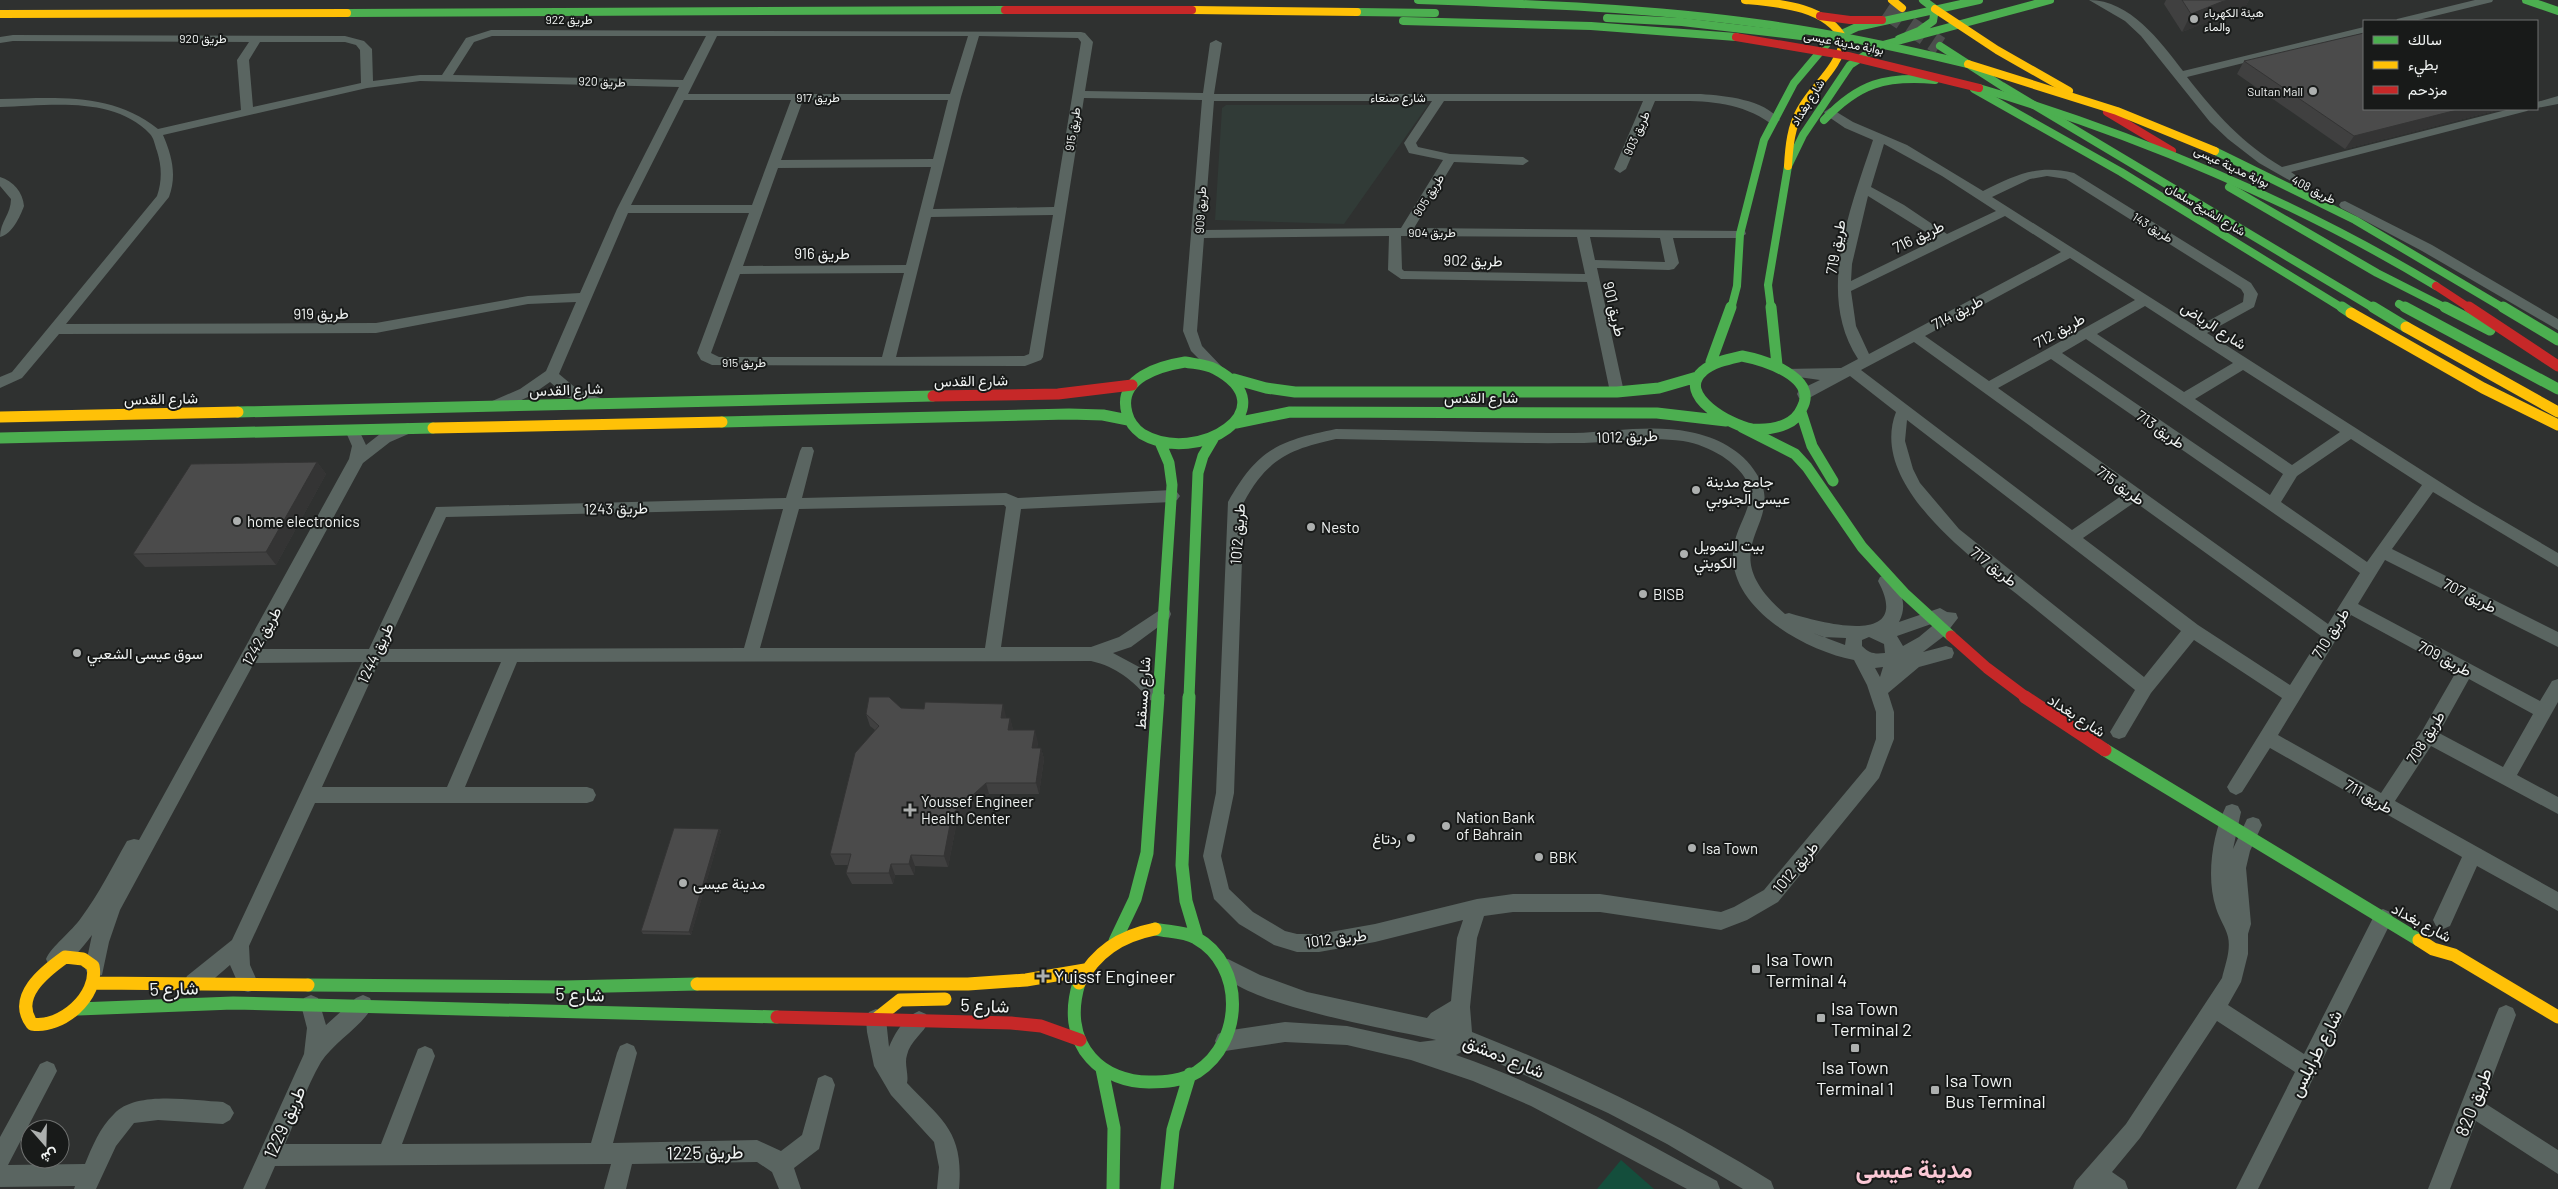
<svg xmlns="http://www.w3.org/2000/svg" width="2558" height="1189" font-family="Barlow,Vazirmatn,sans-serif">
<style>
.built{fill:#313b37}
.green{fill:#144e3c}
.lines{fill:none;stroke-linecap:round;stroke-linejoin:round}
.primary-tunnel{stroke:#4c4e4d;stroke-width:19;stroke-dasharray:19 9;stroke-linecap:butt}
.street{fill:#5a6561;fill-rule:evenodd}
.fast-far2{stroke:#4caf50;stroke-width:8}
.fast-far1{stroke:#4caf50;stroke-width:11}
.fast{stroke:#4caf50;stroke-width:13}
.slow-far2{stroke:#ffc107;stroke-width:8}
.slow-far1{stroke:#ffc107;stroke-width:11}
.slow{stroke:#ffc107;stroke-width:13}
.jam-far2{stroke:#c62828;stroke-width:8}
.jam-far1{stroke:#c62828;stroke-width:11}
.jam{stroke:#c62828;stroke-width:13}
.fast-bridge-far1{stroke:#4caf50;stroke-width:8}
.fast-bridge{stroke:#4caf50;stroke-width:11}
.slow-bridge{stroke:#ffc107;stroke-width:8}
.jam-bridge-far1{stroke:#c62828;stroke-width:8}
.jam-bridge{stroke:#c62828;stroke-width:11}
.wall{fill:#404040}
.shaded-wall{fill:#343434}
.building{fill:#4b4b4b;stroke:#343434}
.poi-dot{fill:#adb0af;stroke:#181a19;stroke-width:2}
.labels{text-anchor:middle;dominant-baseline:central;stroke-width:4;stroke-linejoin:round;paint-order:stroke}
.far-poi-label{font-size:12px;fill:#f1f4f3;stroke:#181a19;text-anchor:start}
.far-street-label{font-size:12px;fill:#f1f4f3;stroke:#181a19}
.street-label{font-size:15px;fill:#f1f4f3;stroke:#181a19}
.poi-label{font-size:15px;fill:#f1f4f3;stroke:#181a19;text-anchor:start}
.near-poi-label{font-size:18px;fill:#f1f4f3;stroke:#181a19;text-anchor:start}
.near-street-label{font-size:18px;fill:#f1f4f3;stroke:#181a19}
.near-district-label{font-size:24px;font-weight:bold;fill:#fbc8d5;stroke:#181a19}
</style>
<rect width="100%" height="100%" fill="#2f3130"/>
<path class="built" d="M1226,105H1428L1344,224L1215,220L1222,108Z"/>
<path class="green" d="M1621,1160L1654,1189H1597Z"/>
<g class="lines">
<path class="primary-tunnel" d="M1886,10L1940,46"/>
<path class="street" d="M2089,0C2130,0 2160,41 2183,71L2364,27V33L2187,77C2215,113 2243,144 2282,167L2510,109H2529L2527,111L2291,172L2302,180L2296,184L2259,163L2228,139L2210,122L2141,36L2125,21Z
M2475,0H2493L2492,2L2414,21H2396L2397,19Z
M491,30L1081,32L1085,33L1093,42L1085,91L1203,93L1210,43L1216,40L1222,43L1214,94H1701C1726,96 1763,99 1780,120L1774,124L1770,123C1735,98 1695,101 1655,101L1626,169L1620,173L1614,169L1643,101H1444L1416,143L1418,147L1450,154L1523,157L1529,161L1523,165L1454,162L1414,228L1745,231L1746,234L1740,238H1673L1679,263L1674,269L1669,270L1597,268L1624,392L1617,397L1610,392L1587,282L1401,279L1388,270L1389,236L1204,238L1197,331L1202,346L1223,368L1221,371H1211L1191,351L1183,331L1202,100L1084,98L1043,357L1041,360L1025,366L712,365L701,360L697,353L749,213H628L559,374L577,389L603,399L605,403L603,407L598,408L567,397L550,382L530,396L500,410L495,411L488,406L490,402L520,389L546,371L576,302L528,304L376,333L59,334L22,378L0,388V377L12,372L157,196C162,181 162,167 157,151C155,146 154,138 150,134C113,95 48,106 0,107V99C56,98 112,92 158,129L241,110L237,60L249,42L13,41L0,43V37L13,35L345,36L364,41L372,49L373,81L420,75H442L466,38ZM492,36H706L683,80L453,75L474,42ZM717,36H968L950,94H688ZM979,36L1078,38L1081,42L1054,207L933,209L961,97ZM260,42H345L356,45L360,50L361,83L253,107L249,60ZM420,81L679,87L617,209L580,293L528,296L376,323L66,324L169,197C177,175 172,156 163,135L367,88ZM684,100H791L752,205H631ZM803,100H948L933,159L781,160ZM1214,101H1432L1404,143L1409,153L1443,160L1401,228L1204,230ZM931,167L906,265L743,266L778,168ZM1053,215L1029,354L1024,356L896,357L931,217ZM1401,236L1577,237L1585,274L1404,271L1402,269ZM1590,237L1660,238L1665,262L1595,260ZM904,273L882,357H719L711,353L740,274Z
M2558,96V104L2537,108V102Z
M1830,108L1853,122L1907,145L1983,191C2016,175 2037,164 2074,173L2251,283L2258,294L2254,307L2207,333L2473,503L2558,553V567L2433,492L2392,549L2558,632V647L2385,560L2358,604L2540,701L2552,681L2558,679V702L2517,775L2558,797V814L2431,746L2395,801L2558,892V911L2477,866L2450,926L2443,929L2436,926L2433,920L2462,857L2270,748L2242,792L2236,795L2230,792L2227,787L2230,782L2282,698L2194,640L2151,693L2125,737L2119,739L2113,737L2110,732L2135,690C2099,661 2064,632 2028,603C1979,563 1867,487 1896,412L1850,376L1809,398H1799L1797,394L1799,390L1820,380L1784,375L1782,372L1784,369L1841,368L1858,359C1815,293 1851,207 1873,140L1845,128L1826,115L1824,112ZM1884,144L1942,176L1996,211L1947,234L1904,205L1871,187ZM2047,176L2066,179L2241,289L2244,294L2243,302L2197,327L1992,197L2030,179ZM1868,196L1937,239L1851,281L1852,264ZM2005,216L2061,252L1869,354L1856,326L1851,291ZM2070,258L2135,300L1989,381L1925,336ZM2145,306L2233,363L2184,392L2097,334ZM2086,339L2283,474L2270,495L2062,353ZM1914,342L2124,494L2072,530L1861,370ZM2051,359L2360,573L2328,624L1998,388ZM2243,370L2340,432L2292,465L2195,399ZM1907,420L2181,631L2144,677L1959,529L1920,483L1913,469L1905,441ZM2351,439L2422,485L2367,562L2281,502L2297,476ZM2135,502L2321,636L2290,685L2198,625L2083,538ZM2351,615L2456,672L2422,731L2381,793L2278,735ZM2469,679L2533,714L2503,767L2439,733Z
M0,177C13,181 23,192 24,206C20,217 12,234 0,237C0,222 11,214 11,199L0,186Z
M2345,201L2432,245L2558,319V330L2422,251L2341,208L2339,205L2341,202Z
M408,423L415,428L413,432L390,442L363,463L262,649H369L436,507L786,498L800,451L802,447H812L814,451L802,498L1006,493L1018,498L1172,490L1177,492L1180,496L1177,500L1172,502L1021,509L1001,647H1091L1119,637L1163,608L1169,609L1171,614L1169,619L1131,647L1113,653L1141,668L1165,695L1162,700L1156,702L1150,700C1132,680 1117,667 1091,661L517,662L465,787H587L593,789L596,795L593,801L587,803H315L249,946L250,965L258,983L255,990L248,992L241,990L230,965L201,990L194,992L187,990L184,983L187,976L232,940L362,662L254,663L120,910L109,942L102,975L95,977L88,975L85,968L92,935C82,948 72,962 56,968L49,966L46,959C51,947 72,931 81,918C99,894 112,867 127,841L134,839L139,840L349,459L352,446L345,430L347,426H357L366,445L380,434ZM1004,505L1006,507L985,648H760L799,509ZM783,509L744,648L385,649L446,517ZM379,662H501L447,787H322Z
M1336,429C1415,430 1494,433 1574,433C1612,432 1652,424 1690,432C1716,437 1742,450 1756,473C1790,525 1707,546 1785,614L1789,613C1822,623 1914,648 1878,581L1880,577L1886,575L1892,577C1901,591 1908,605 1899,622L1940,608L1947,612L1956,613L1958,618L1944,636L1923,652L1946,646L1952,648L1954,653L1952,658L1919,667L1888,693L1894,712V739L1879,778L1778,902L1747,920L1721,930L1600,912H1513L1484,916L1477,938L1470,1007L1472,1032C1576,1073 1676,1122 1771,1181L1774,1189H1743L1667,1144L1608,1113L1467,1049L1456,1055C1547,1086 1632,1135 1717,1181L1720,1189H1687L1531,1106L1473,1081L1411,1060L1347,1045L1285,1042L1225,1051L1218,1048L1215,1041L1218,1034L1225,1031L1285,1022L1347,1026L1420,1042L1436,1040C1396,1030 1234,1004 1218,968L1221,961L1228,959L1260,975L1307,992L1427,1018L1431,1013L1451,1001L1457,938L1463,920L1375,942L1319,952H1297L1274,945L1239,924L1214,899L1203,856L1216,793L1228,502C1258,449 1278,441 1336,429ZM1336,439C1415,440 1495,444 1574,443C1610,443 1647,436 1683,441C1697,443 1710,449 1722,456C1779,495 1730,517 1733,560C1737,613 1808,651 1854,660L1867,685L1876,712V739L1866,768L1764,890L1734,907L1721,912L1600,894H1513L1477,899L1375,924L1319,934H1297L1285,931L1253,912L1229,889L1221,856L1234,793L1244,502C1267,459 1290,449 1336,439ZM1937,622L1919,637L1903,646L1897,636ZM1813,633L1823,637L1846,638L1845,645ZM1869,637L1884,644L1885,653C1875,654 1870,654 1862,646V640ZM1883,667L1880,677L1875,668Z
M2232,804L2238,806L2241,812L2233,849L2247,819L2253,817L2259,819L2262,825L2250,851L2246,868L2251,924L2248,934V954L2241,982L2228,1005L2304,1054L2376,912L2383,909L2390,912L2393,918L2258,1189H2236L2295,1072L2217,1021L2140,1138L2112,1172L2125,1181L2128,1189H2073L2076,1181L2126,1124L2222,978C2225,965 2231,950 2228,937C2226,928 2219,918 2216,908C2206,878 2212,835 2226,806Z
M311,995L318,998L326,1025L356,998L363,995L370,998L373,1005C365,1024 334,1042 321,1062C306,1087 297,1118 285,1144H381L418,1049L425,1046L432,1049L435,1056L402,1144L591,1143L617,1053L620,1046L627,1043L634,1046L637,1053L613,1143L757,1140L781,1151L802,1135L818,1078L825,1075L832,1078L835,1085L819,1149L794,1168L801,1189H779L772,1172L757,1162L632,1164L626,1189H604L611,1164L275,1166L265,1189H243L304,1054L307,1028L301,1005L304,998Z
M2506,1005L2513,1008L2516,1015L2483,1102L2558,1150V1174L2476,1121L2450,1189H2428L2496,1015L2499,1008Z
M876,1009L883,1012L886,1019L889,1047C895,1033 904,1017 919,1011L926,1014L929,1021C924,1033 910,1041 907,1055C904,1064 909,1074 907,1083C943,1121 964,1132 959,1189H937L939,1167L934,1142L891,1095L874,1066L867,1032L866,1019L869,1012Z
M47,1061L54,1064L57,1071L8,1165L85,1164C92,1147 100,1127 114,1114C136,1090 193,1101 223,1102L230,1106L234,1113L230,1120L223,1124L158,1120L134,1123L116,1146L96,1189H74L75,1186L0,1187V1137L40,1064Z"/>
<path class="fast-far2" d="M2526,0L2558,11
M1357,12L1435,13
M347,13L1005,10
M1607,18L1682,22L1801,36
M1899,39L1919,31L1933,21L1935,9L1923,0
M1940,46L2002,86L2375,309
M1974,89L2121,172L2344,309
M1824,120C1859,83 1885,76 1935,80
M2229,187L2377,273L2448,309
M2399,304L2408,309
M1731,309L1737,286L1740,234L1764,140L1794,83L1831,39L1857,27L1979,0
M1771,309L1768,285L1788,166L1803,135L1850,65L1879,46L2050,0"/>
<path class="fast-far1" d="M1771,307L1777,365
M2342,307L2351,313
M2373,307L2406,327
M2405,307L2558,389
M2445,307L2490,330
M1742,356C1763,360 1819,377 1802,408C1799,415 1793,421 1786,424C1775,429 1764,430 1752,429C1732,426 1675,395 1703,371C1713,362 1729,359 1742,356Z
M1185,362C1195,364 1206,364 1215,369C1289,408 1198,467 1142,434C1135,429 1129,421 1127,413C1117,378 1160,366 1185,362Z
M1711,362L1731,307
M1234,379L1266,388L1295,392H1617L1659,388L1697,377
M238,412L933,396
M1801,412L1812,446L1833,481
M722,422L1069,414L1103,415L1128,420
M1236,423L1290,412L1657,413L1726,421
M1742,427L1795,454L1807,467L1862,547L1904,593L1951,636
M0,438L433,428
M1158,698L1172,485L1169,463L1160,442
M1189,698L1198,473L1203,456L1213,439"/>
<path class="fast" d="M1189,697L1182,865L1186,901L1197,938
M2105,750L2419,940
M1115,941L1135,899L1147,853L1158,697
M1079,983C1071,1009 1072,1037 1091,1058C1105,1074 1127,1082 1149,1082C1165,1082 1182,1081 1197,1072C1244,1042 1245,965 1196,938C1184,931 1168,932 1155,929
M308,985L564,987L697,984
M78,1009L233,1003L777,1017
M1102,1069L1114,1128L1113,1189
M1167,1189L1173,1130L1190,1074"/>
<path class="slow-far2" d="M1745,0C1778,3 1827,6 1844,40C1838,69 1815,84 1801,109C1791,126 1789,147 1788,166
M1892,0L1902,8
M1935,9L1997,50L2069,91
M1192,10L1357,12
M0,14L347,13"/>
<path class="slow-far1" d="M2351,313L2483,388L2558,425
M2406,327L2558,412
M0,417L238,412
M433,428L722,422"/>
<path class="slow" d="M2419,940L2433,949L2454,955L2558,1017
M65,957L83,959L93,966C99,996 61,1029 32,1024C12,997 44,972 65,957Z
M95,983L308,985
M1079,983C1096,952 1120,936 1155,929
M697,984H968L1026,980L1085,970
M876,1019L900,1000L945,999"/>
<path class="jam-far2" d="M1005,10H1192
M1820,16L1850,20H1882
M2107,112L2172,151"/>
<path class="jam-far1" d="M933,396L1058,394L1132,385
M1951,636L1987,668L2027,698"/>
<path class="jam" d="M2025,697L2105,750
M777,1017L1011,1023L1041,1026L1080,1040"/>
<path class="fast-bridge-far1" d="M1418,0C1534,4 1650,8 1764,24C1833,33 1901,48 1968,64
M1403,21L1591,26L1736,37
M1979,88C2135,134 2297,202 2436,286
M2215,151L2355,220L2505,309"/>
<path class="fast-bridge" d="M2503,307L2558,340"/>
<path class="slow-bridge" d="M1968,64L2117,111L2215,151"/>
<path class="jam-bridge-far1" d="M1736,37L1848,56L1979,88
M2436,286L2471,309"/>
<path class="jam-bridge" d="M2469,307L2558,366"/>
</g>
<path class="wall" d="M2166,0H2249L2242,13L2212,20L2182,32L2164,4Z
M2244,61L2364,109H2502L2345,149L2237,74Z
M317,462L326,474L276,565L145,567L133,554Z
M901,708L1006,716V718H1010L1013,730L1038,742L1037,748H1041L1044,759L1039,794H989L956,826L948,867L915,866L914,875H895L893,884H852L846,873L848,865H835L830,854L875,730L870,726L866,714Z
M719,829L721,831L691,935L643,934L641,931Z"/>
<path class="shaded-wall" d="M2228,0H2249L2242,13L2212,20L2182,32L2191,14L2221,2Z
M2461,109H2502L2345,149L2354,136Z
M317,462L326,474L276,565L266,552Z
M1003,704L1006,716L1004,730L1001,718Z
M1010,718L1013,730H1008Z
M1035,730L1038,742L1035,759L1032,748Z
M1041,748L1044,759L1039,794L1036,783Z
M986,783L989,794L956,826L948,867L944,856L952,814Z
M719,829L721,831L691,935L689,932Z
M911,855L915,866L914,875L909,864Z
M891,864L895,875L893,884L889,873Z"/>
<path class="building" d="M2182,0H2228L2221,2L2191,14Z
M2364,33V109H2461L2354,136L2244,61Z
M317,462L266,552L133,554L191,464Z
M869,697H889L901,708L924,709L925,702L1003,704L1001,718H1010L1008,730H1035L1032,748H1041L1036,783H986L952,814L944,856L911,855L909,864H891L889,873H846L851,854H830L855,753L879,726L866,714Z
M674,828L719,829L689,932L641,931Z"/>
<g class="poi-dot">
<circle cx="2194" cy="19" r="5"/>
<circle cx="2313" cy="91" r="5"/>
<circle cx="1696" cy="490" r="5"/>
<circle cx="237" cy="521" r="5"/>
<circle cx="1311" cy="527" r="5"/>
<circle cx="1684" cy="554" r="5"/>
<circle cx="1643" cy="594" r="5"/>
<circle cx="77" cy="653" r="5"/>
<path d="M907.5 802.5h5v5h5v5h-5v5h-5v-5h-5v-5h5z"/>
<circle cx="1446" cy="826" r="5"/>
<circle cx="1411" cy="838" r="5"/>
<circle cx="1692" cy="848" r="5"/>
<circle cx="1539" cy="857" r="5"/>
<circle cx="683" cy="883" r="5"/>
<rect x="1751" y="964" width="10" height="10" rx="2.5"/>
<path d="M1040.5 968.5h5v5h5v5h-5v5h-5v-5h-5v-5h5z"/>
<rect x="1816" y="1013" width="10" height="10" rx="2.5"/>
<rect x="1850" y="1043" width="10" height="10" rx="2.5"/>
<rect x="1930" y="1085" width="10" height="10" rx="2.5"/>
</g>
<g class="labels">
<g class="far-poi-label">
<text x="2204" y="12">هيئة الكهرباء<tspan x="2204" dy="14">والماء</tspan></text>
<text x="2303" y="91" text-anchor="end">Sultan Mall</text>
</g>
<g class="far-street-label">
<text x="569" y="19">طريق 922</text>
<text x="203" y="38">طريق 920</text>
<text transform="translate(1844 42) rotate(11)">بوابة مدينة عيسى</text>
<text transform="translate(602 81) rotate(2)">طريق 920</text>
<text x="818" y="97">طريق 917</text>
<text x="1398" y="97">شارع صنعاء</text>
<text transform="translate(1807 102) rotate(-58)">شارع بغداد</text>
<text transform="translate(1072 129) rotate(-81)">طريق 915</text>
<text transform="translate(1636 133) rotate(-66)">طريق 903</text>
<text transform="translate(2232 166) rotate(25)">بوابة مدينة عيسى</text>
<text transform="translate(2314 189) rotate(27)">طريق 408</text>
<text transform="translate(1428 195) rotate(-58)">طريق 905</text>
<text transform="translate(2206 209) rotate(31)">شارع الشيخ سلمان</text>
<text transform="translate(1200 210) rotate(-87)">طريق 909</text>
<text transform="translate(2153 227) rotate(32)">طريق 143</text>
<text x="1432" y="232">طريق 904</text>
<text x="744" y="362">طريق 915</text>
</g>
<g class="street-label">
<text transform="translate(1918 236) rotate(-26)">طريق 716</text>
<text transform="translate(1835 247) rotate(-80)">طريق 719</text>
<text x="822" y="253">طريق 916</text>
<text transform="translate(1473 260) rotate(1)">طريق 902</text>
<text transform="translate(1615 309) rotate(77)">طريق 901</text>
<text transform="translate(1957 312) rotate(-28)">طريق 714</text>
<text transform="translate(321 313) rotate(-1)">طريق 919</text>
<text transform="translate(2214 325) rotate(33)">شارع الرياض</text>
<text transform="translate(2059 330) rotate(-29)">طريق 712</text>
<text transform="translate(971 380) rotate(-1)">شارع القدس</text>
<text transform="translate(566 389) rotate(-2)">شارع القدس</text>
<text x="1481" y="397">شارع القدس</text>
<text transform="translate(161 398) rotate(-1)">شارع القدس</text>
<text transform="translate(2161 429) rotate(35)">طريق 713</text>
<text transform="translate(1627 436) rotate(-2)">طريق 1012</text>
<text transform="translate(2121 485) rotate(36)">طريق 715</text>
<text transform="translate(616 508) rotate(-1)">طريق 1243</text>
<text transform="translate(1237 534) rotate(-86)">طريق 1012</text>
<text transform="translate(1994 566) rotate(38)">طريق 717</text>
<text transform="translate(2470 595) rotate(27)">طريق 707</text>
<text transform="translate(2330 633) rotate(-58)">طريق 710</text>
<text transform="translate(261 636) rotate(-61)">طريق 1242</text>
<text transform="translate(375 653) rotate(-65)">طريق 1244</text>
<text transform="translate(2445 658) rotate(28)">طريق 709</text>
<text transform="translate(1142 693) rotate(-86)">شارع مسقط</text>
<text transform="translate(2077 715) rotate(33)">شارع بغداد</text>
<text transform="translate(2425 737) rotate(-58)">طريق 708</text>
<text transform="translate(2369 796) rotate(30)">طريق 711</text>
<text transform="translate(1795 867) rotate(-50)">طريق 1012</text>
<text transform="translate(2422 922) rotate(28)">شارع بغداد</text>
<text transform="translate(1336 938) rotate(-7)">طريق 1012</text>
</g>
<g class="poi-label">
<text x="1706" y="481">جامع مدينة<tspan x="1706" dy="17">عيسى الجنوبي</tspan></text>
<text x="247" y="521">home electronics</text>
<text x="1321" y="527">Nesto</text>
<text x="1694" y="545">بيت التمويل<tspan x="1694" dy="17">الكويتي</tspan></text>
<text x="1653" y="594">BISB</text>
<text x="87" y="653">سوق عيسى الشعبي</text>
<text x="921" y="801">Youssef Engineer<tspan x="921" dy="17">Health Center</tspan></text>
<text x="1456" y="817">Nation Bank<tspan x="1456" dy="17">of Bahrain</tspan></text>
<text x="1401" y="838" text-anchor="end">ردتاغ</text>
<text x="1702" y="848">Isa Town</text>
<text x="1549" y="857">BBK</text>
<text x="693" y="883">مدينة عيسى</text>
</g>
<g class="near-poi-label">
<text x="1766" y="959">Isa Town<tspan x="1766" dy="21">Terminal 4</tspan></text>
<text x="1054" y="976">Yuissf Engineer</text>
<text x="1831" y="1008">Isa Town<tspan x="1831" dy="21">Terminal 2</tspan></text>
<text x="1855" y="1067" text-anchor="middle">Isa Town<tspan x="1855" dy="21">Terminal 1</tspan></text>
<text x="1945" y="1080">Isa Town<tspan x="1945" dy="21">Bus Terminal</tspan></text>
</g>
<g class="near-street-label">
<text transform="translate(174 988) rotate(-2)">شارع 5</text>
<text transform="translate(580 994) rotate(1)">شارع 5</text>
<text transform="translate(985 1005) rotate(2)">شارع 5</text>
<text transform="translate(2315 1053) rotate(-63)">شارع طرابلس</text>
<text transform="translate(1504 1056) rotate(22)">شارع دمشق</text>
<text transform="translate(2473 1102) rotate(-69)">طريق 820</text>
<text transform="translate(284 1122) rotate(-66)">طريق 1229</text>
<text transform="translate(705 1152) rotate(-1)">طريق 1225</text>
</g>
<g class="near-district-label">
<text x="1914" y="1168">مدينة عيسى</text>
</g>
</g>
<rect x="2363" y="20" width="175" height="90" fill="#181a19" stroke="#6f7170"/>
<rect x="2373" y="36" width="25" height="8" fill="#4caf50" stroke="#6f7170"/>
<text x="2408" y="45" font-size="15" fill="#f1f4f3">سالك</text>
<rect x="2373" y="61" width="25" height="8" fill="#ffc107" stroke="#6f7170"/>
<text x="2408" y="70" font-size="15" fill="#f1f4f3">بطيء</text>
<rect x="2373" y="86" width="25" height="8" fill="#c62828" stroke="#6f7170"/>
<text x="2408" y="95" font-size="15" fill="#f1f4f3">مزدحم</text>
<g transform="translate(45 1144) rotate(160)"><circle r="24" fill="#181a19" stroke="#6f7170"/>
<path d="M0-4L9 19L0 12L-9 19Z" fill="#adb0af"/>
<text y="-8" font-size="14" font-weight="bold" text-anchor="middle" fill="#f1f4f3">ش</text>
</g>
</svg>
